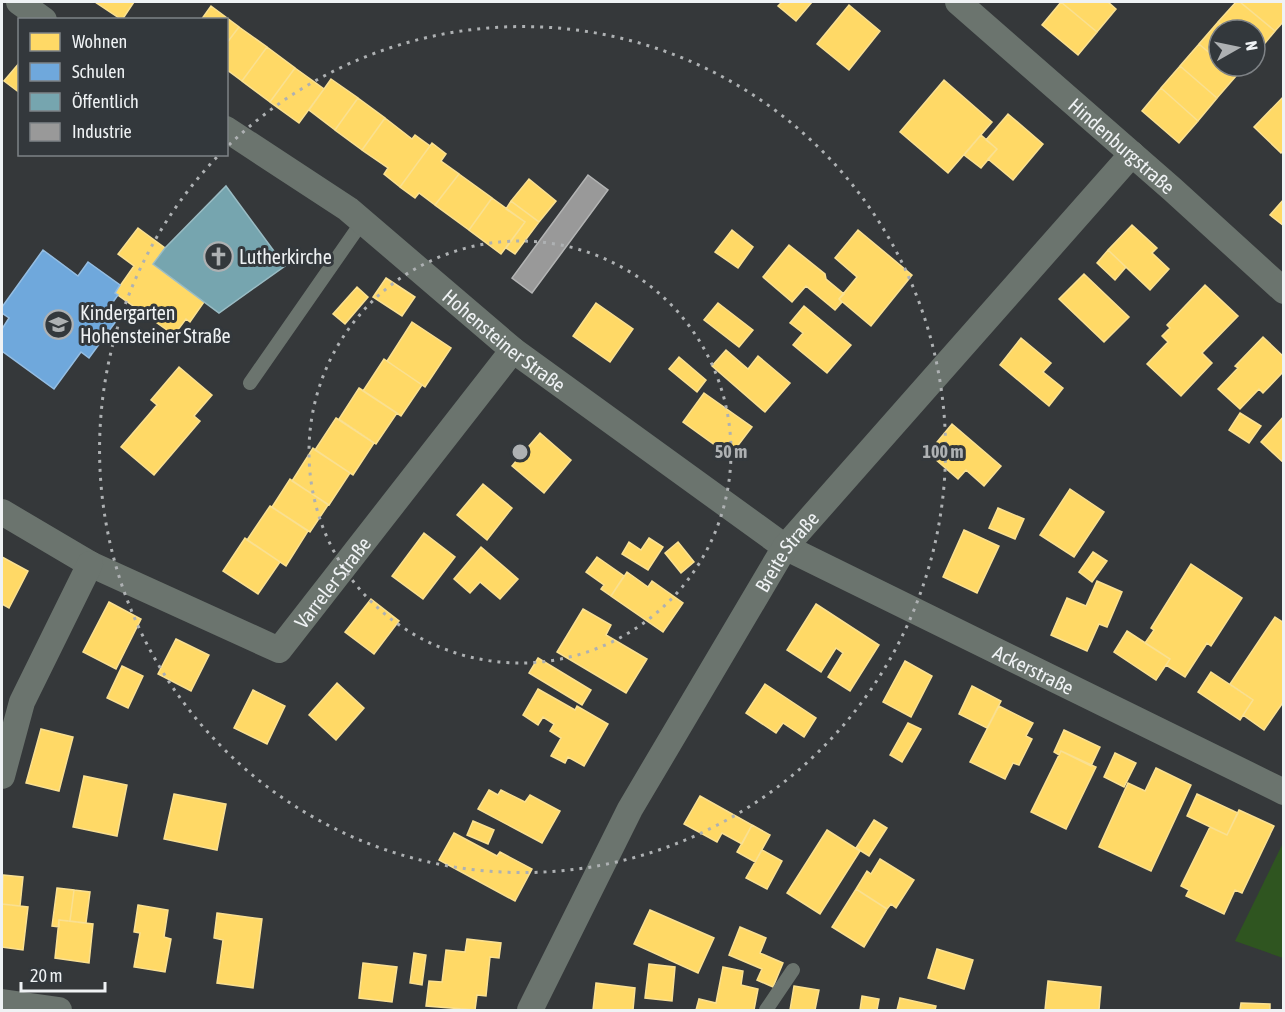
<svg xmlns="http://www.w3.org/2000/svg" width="1285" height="1012" font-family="'Asap Condensed',sans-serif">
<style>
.green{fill:#2f5520}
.homes{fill:#ffd966;stroke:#fae091;stroke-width:1.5}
.schools{fill:#6fa8dc;stroke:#95bee3;stroke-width:1.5}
.public{fill:#76a5af;stroke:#9abcc4;stroke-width:1.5}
.industry{fill:#999;stroke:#b3b4b4;stroke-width:1.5}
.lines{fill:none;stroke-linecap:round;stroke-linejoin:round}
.service{stroke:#6b746e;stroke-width:14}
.minor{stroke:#6b746e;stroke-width:26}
.ring{fill:none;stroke:#aeb1b3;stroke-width:3;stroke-dasharray:3 6}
.labels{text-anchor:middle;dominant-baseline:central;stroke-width:6;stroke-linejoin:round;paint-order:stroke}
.street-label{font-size:20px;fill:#eff2f4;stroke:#33383c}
.poi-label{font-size:20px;fill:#eff2f4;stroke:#33383c;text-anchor:start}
.centre{fill:#aeb1b3;stroke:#33383c;stroke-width:3}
.ring-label{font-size:18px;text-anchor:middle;font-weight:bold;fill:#aeb1b3;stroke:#33383c;stroke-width:6;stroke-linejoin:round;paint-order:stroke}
</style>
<rect width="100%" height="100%" fill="#35383a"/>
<path class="green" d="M1283,843V958L1235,941Z"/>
<path class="homes" d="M95,2H134L122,20Z
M782,2H812L796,21L778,6Z
M1061,2L1097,32L1078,55L1042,25Z
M1061,2H1108L1116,9L1097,32Z
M1236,2H1240L1275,31L1256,54L1255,30H1228L1218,22Z
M1240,2H1284V21L1275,31Z
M849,5L880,31L849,70L817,44Z
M211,6L239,27L226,44V20H201Z
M1218,22L1228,30H1219V61L1199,44Z
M239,27L267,47L242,81L226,69V44Z
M1199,44L1219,61V66H1225L1236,76L1217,98L1180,66Z
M267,47L295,68L270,102L242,81Z
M20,62V93L4,81Z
M1180,66L1217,98L1198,121L1161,88Z
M1225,66H1245L1236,76Z
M295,68L324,89L299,123L270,102Z
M331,79L358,98L335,130L309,110Z
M944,80L992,122L948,173L900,132Z
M1161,88L1198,121L1179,143L1142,111Z
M1284,96V150L1281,153L1254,127Z
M358,98L385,118L362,150L335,130Z
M1008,114L1043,144L1013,180L988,159L997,149L986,140Z
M385,118L412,139L415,135L430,146L400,187L384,174L388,168L362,150Z
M981,135L997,149L981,168L964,155Z
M432,143L446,154L441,161L459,174L435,205L419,193L415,198L400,187Z
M459,174L492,198L469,230L435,205Z
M529,179L556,201L539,222L511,201Z
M492,198L525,222L501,254L469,230Z
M1284,199V226L1270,215Z
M511,201L539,222L515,254L506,248L525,222L506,209Z
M1132,225L1157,248L1152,253L1169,269L1150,290L1108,250Z
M138,228L165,248L153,264L204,302L190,322L186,319L174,335L115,293L134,266L118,254Z
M732,230L753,247L738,268L715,252Z
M858,230L912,275L871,326L839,299L857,277L835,258Z
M789,245L825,274L826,279L844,294L839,299L842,302L835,310L806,286L792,302L763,277Z
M1108,250L1126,267L1115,280L1097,263Z
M1084,274L1129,317L1104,342L1059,299Z
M386,278L415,297L402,316L373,297Z
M1205,285L1238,316L1202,353L1212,363L1181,396L1147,364L1168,342L1162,336L1170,328L1167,325Z
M357,287L368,297L345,324L333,314Z
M596,303L633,329L610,362L573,336Z
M718,303L753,330L739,347L704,320Z
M804,306L851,345L827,373L793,345L803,333L790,323Z
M412,322L451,348L425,387L387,361Z
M1263,337L1284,357V371L1263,393L1259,389L1240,409L1218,389L1238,368L1235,366Z
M1021,338L1051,363L1043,372L1063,388L1049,406L1000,365Z
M726,350L748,369L758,356L790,383L765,412L712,366Z
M679,357L706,380L697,392L669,369Z
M384,359L422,385L401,416L363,391Z
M179,367L212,395L194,416L200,421L154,475L121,447L157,405L151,400Z
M359,388L397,413L376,444L339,419Z
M704,393L752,427L730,456L683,422Z
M1240,413L1261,426L1249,443L1229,430Z
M1284,416V463L1261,442Z
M336,418L374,443L353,475L315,450Z
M952,424L1001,466L984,486L966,470L958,479L928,453Z
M540,433L571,460L544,493L512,466Z
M313,448L350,473L329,505L292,481Z
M290,479L328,505L310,532L272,507Z
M483,484L512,508L487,540L457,515Z
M1070,489L1104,512L1074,557L1040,535Z
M270,506L308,531L286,566L247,540Z
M998,508L1024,519L1015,539L989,528Z
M964,530L999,546L977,593L943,577Z
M424,533L455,557L423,599L392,576Z
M245,538L280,562L258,594L223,571Z
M649,538L663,547L648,570L622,554L629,542L641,550Z
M678,542L694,562L681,573L665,553Z
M481,547L518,579L500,599L480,582L470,593L454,579Z
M1093,552L1107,561L1092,582L1079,572Z
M2,557L28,571L9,608L2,604Z
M597,557L624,576L611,596L601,589L604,585L586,572Z
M1191,564L1242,598L1211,646L1207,643L1185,677L1166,665L1170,659L1145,643L1154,630L1151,628Z
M627,572L648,587L652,581L683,603L663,632L611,596Z
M1097,581L1122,592L1107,627L1099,624L1087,651L1051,635L1067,598L1086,606Z
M371,599L399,621L374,654L345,632Z
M109,602L141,619L116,669L83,652Z
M816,604L879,645L850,691L828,677L843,653L836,648L821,672L787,650Z
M583,609L611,625L606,635L647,659L626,693L557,652Z
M1275,617L1284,623V701L1264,730L1243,715L1253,700L1230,684Z
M1127,631L1170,659L1156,680L1114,652Z
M176,639L209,655L191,691L158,674Z
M538,658L591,690L582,705L529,673Z
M905,661L932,676L911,717L883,702Z
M122,666L143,676L128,708L107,698Z
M1211,672L1253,700L1240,720L1198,692Z
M337,683L364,708L336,740L309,715Z
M765,684L816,718L804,737L783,723L776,733L746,713Z
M972,686L1001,701L987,728L959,714Z
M538,689L575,710L577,706L608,724L584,766L568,757L565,763L551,756L561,738L550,731L554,724L543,717L538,725L523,715Z
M253,690L285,706L267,744L234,728Z
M999,706L1033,723L1026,736L1032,739L1019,765L1013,763L1005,779L970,762Z
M908,723L921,729L902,762L890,755Z
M41,729L73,737L59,791L26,783Z
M1064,730L1100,747L1091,766L1061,751L1059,755L1054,752Z
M1061,751L1096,767L1066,829L1031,812Z
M1115,753L1136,763L1124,787L1104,777Z
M1156,768L1191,785L1151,871L1099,847L1128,783L1145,791Z
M84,776L127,785L117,836L73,827Z
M489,790L498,795L501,790L525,802L530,795L560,811L542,843L478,809Z
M174,794L226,804L217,850L164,839Z
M1197,794L1238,813L1227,835L1187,816Z
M700,796L752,825L742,844L722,833L717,842L684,824Z
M1239,810L1274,826L1242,893L1235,890L1224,914L1186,896L1189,890L1181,886L1210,827L1227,835Z
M874,820L887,828L869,856L856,848Z
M473,821L494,830L488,844L467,835Z
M752,825L770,835L755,862L737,852Z
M827,830L860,851L820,914L787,893Z
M454,833L497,856L500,852L532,869L515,901L439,860Z
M762,850L782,861L767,889L746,878Z
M880,859L914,880L896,908L891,904L887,909L856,889L867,871L871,874Z
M3,875L23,877L20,906L2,904Z
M57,888L74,890L70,921L59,920V927L52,926Z
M856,889L887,909L864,947L832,927Z
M74,890L90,892L86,923L70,921Z
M2,904L28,907L23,950L2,947Z
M138,905L168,910L164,937L171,939L165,972L134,967L140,933L134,932Z
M650,910L714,938L698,973L634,944Z
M217,913L262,919L253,988L217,983L223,940L214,938Z
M59,920L93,924L89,963L55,958Z
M740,927L766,938L760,953L783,963L773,987L757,980L762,969L729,955Z
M467,939L501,943L499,958L490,957L486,996L477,995L475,1010L426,1006L429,981L442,982L446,950L465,952Z
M937,949L973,960L964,989L928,978Z
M414,953L426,955L422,985L410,983Z
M363,963L397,967L392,1002L359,998Z
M649,964L675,967L672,1001L645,998Z
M723,967L743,971L741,985L758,989L754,1010H696L699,999L716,1003Z
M1048,981L1101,987L1099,1010H1045Z
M596,983L635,988L633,1010H593Z
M794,986L819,990L815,1010H790Z
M862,996L879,999L877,1010H860Z
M900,998L936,1006L935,1010H897Z
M1241,1003L1270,1004V1010H1240Z"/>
<path class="schools" d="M43,250L78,276L88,262L120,285L115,293L118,295L106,312L117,320L89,358L81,352L54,389L2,351V329L9,318L2,313V307Z"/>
<path class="public" d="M226,186L285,266L219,313L153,264L165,248Z"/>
<path class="industry" d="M588,175L608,190L532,293L512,278Z"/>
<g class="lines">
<path class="service" d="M250,383L362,222
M766,1010L793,970"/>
<g class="minor">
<path d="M19,2L44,20"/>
<path id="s1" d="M958,2L1172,189L1284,291"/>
<path id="s2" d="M226,129L348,209L513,350L785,547L1284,792"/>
<path id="s3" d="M2,512L90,564L279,650L513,350"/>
<path d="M2,776L22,702L90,564"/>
<path d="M2,1002L59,1010"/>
<path id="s4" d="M530,1010L630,809L785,547L1132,154"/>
</g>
</g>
<g class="ring">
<circle cx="520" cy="452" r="211"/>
<path d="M229 145A423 423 0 1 1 218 156"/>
</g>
<defs>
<symbol id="church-ring" viewBox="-11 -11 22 22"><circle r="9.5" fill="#33383c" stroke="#aeb1b3" stroke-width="1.5"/><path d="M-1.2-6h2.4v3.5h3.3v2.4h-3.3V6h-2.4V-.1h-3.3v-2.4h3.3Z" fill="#aeb1b3"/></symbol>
<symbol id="school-ring" viewBox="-11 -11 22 22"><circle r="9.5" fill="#33383c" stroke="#aeb1b3" stroke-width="1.5"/><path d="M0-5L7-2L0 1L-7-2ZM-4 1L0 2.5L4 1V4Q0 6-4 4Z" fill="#aeb1b3"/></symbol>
</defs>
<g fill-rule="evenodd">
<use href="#church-ring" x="202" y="240" width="33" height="33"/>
<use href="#school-ring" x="42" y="308" width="33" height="33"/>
</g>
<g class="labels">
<g class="street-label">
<text stroke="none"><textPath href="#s1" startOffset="218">Hindenburgstraße</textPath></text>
<text stroke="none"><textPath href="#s2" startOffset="350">Hohensteiner Straße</textPath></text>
<text stroke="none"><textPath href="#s4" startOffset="526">Breite Straße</textPath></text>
<text stroke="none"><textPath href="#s3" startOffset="396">Varreler Straße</textPath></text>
<text stroke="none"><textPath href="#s2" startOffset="976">Ackerstraße</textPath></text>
</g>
<g class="poi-label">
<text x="239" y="256">Lutherkirche</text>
<text x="80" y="312">Kindergarten<tspan x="80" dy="23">Hohensteiner Straße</tspan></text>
</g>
</g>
<circle cx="520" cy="452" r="9" class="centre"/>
<g class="ring-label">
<text x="731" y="458">50 m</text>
<text x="943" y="458">100 m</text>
</g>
<rect width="1285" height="1012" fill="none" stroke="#eff2f4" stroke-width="6"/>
<rect x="18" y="18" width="210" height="138" fill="#33383c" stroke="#7e8286" stroke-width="1.5"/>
<rect x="30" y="33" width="30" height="18" fill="#ffd966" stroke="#7e8286" stroke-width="1.5"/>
<text x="72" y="48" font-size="18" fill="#eff2f4">Wohnen</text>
<rect x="30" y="63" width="30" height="18" fill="#6fa8dc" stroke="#7e8286" stroke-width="1.5"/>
<text x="72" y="78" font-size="18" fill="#eff2f4">Schulen</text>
<rect x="30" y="93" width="30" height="18" fill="#76a5af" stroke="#7e8286" stroke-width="1.5"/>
<text x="72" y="108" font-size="18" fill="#eff2f4">Öffentlich</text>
<rect x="30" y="123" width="30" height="18" fill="#999999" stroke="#7e8286" stroke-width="1.5"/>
<text x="72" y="138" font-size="18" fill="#eff2f4">Industrie</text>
<g transform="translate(1237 48) rotate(81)"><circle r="28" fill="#33383c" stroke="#7e8286" stroke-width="1.5"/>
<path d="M0-4.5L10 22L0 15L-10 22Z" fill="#aeb1b3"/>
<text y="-9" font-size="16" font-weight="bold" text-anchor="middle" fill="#eff2f4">N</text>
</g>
<path d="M21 982v9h84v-9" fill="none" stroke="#eff2f4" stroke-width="3"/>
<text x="30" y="982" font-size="18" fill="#eff2f4" stroke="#33383c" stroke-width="4.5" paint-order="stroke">20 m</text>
</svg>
